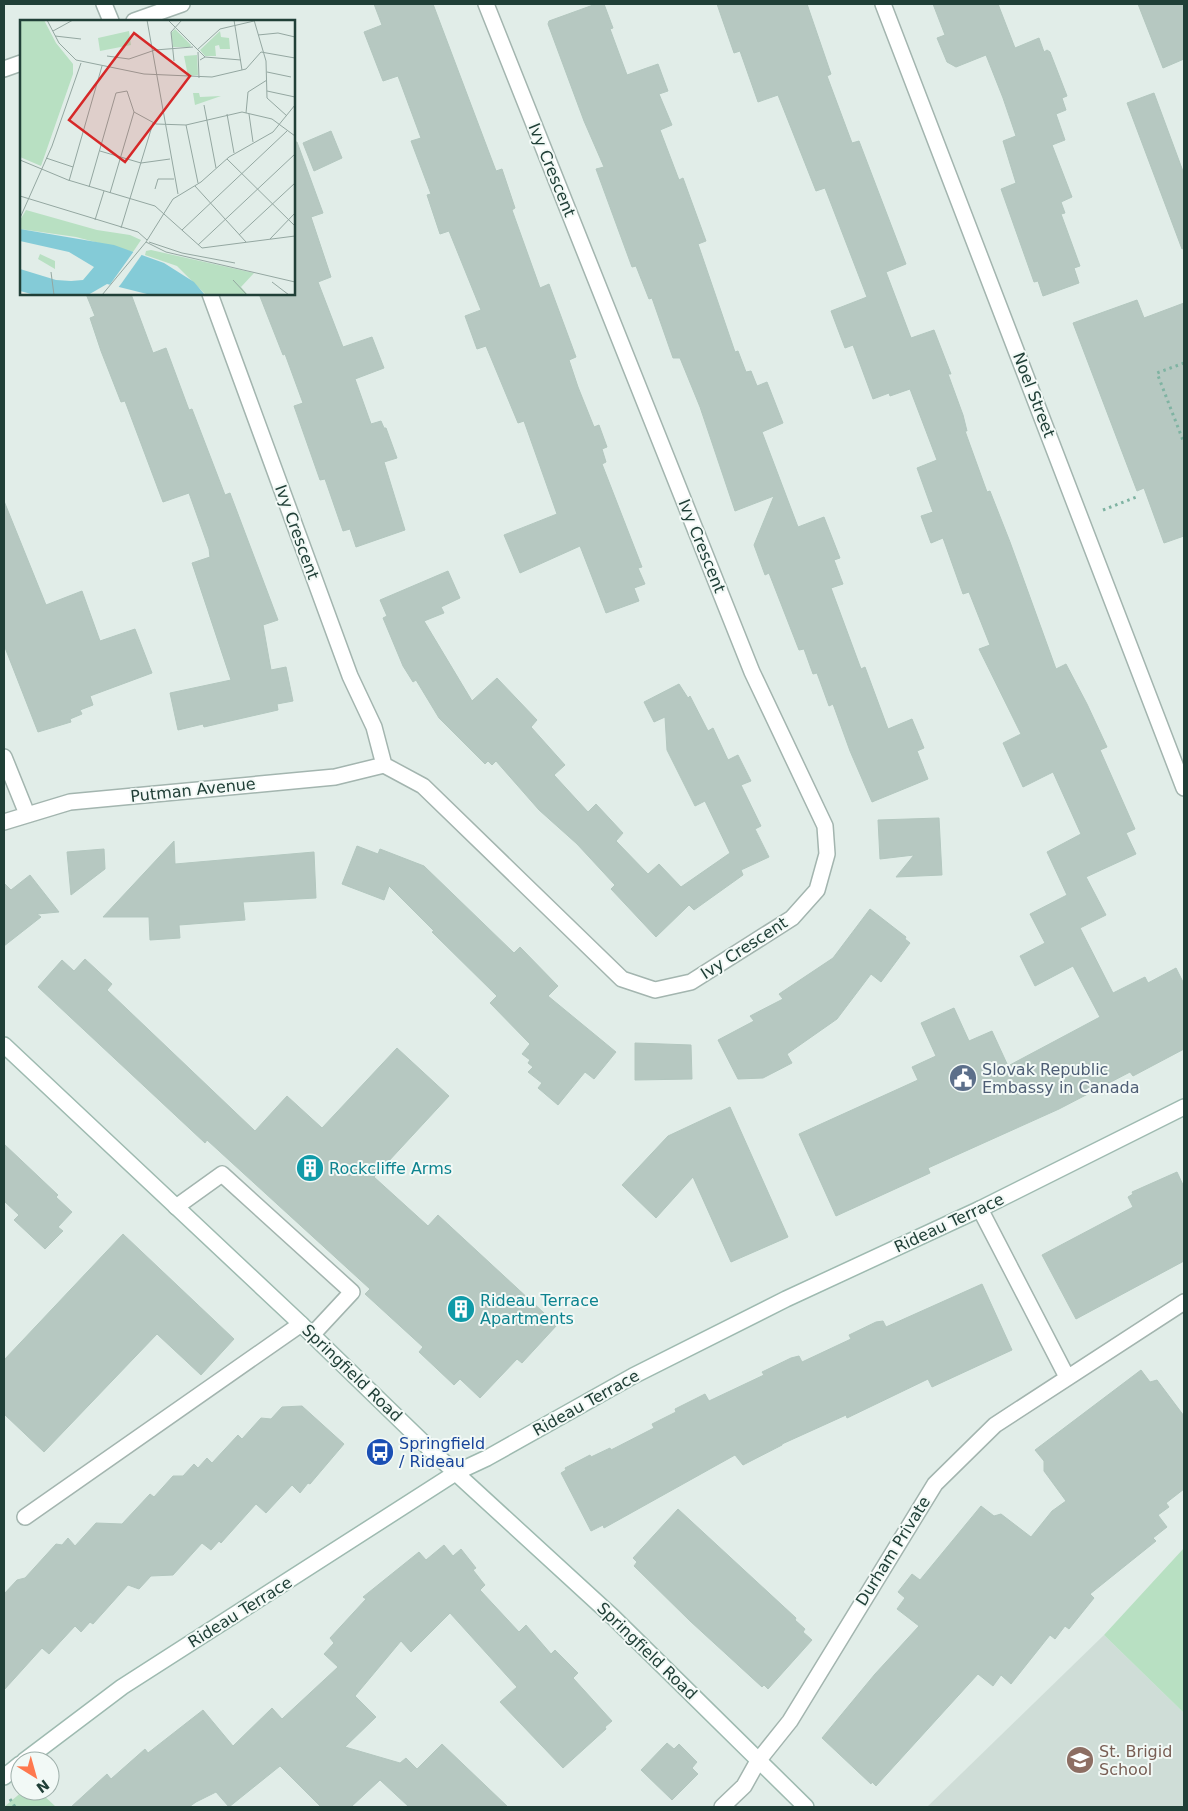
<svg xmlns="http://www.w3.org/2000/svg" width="1188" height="1811" font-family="'DejaVu Sans',sans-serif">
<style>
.built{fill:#cfddd7}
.green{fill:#b8e0c2}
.building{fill:#b6c8c1;stroke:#b3c7bf}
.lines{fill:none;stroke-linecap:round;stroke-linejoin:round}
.lane-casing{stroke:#a3b5af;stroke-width:18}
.street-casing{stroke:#a3b5af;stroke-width:18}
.secondary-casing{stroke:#9ebab0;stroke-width:18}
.path{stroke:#7fb3a2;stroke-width:3;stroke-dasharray:2.5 4;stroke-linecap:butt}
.lane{stroke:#fff;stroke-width:15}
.street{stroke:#fff;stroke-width:15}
.secondary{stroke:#fff;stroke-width:15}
.labels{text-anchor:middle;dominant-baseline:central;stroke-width:4;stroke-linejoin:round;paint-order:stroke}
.street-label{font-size:16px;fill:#203f37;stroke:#f2f9f6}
.service-label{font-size:16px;fill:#4e5e75;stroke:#f2f9f6;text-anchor:start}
.culture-label{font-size:16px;fill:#0d838f;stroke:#f2f9f6;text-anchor:start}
.transit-label{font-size:16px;fill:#164399;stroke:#f2f9f6;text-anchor:start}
.education-label{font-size:16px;fill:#785e54;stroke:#f2f9f6;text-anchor:start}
.inset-road{fill:none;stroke:#94a7a1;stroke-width:1}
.view{fill:#d62828;fill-opacity:0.15;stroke:#d62828;stroke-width:2.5}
.inset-edge{fill:none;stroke:#203f37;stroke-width:2.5}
</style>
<rect width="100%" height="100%" fill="#e1ede8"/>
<path class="built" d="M1104,1635L1184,1713V1807H927Z"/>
<path class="green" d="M1184,1548V1713L1104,1635Z
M23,1791H39L56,1807H4Z"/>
<path class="building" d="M374,4H433L496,171L502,169L515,208L512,210L540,288L549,284L576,357L569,360L578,387L594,427L599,425L607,447L602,449L606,462L602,464L642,567L638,568L645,584L634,588L639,601L606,613L580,546L520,573L504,535L557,514L524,421L518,423L486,346L477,349L465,316L481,310L449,231L440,234L427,195L431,194L411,141L421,138L398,76L383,81L364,32L382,25Z
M596,4H604L613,28L610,29L627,75L658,64L668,91L659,94L672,125L660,130L679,180L683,178L706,241L698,244L735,352L738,351L746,372L751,371L757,386L767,382L783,423L762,432L798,527L824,517L840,558L834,560L843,584L831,588L861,669L865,667L888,729L912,719L924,748L917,751L928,779L872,802L850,751L833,704L829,706L817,673L813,674L804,649L799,650L769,573L765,575L754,545L774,496L735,511L700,407L680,358H673L652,298L649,299L636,266L632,267L596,169L604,167L584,121L548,24L549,21Z
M717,4H807L831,74L827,76L852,143L859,141L906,264L886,272L911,338L934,330L951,374H948L963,415L967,431H965L987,492L990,491L1010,542L1056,669L1066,664L1087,704L1107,747L1100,750L1135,829L1126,833L1136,854L1086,877L1106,915L1080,928L1113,993L1145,977L1148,983L1176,968L1184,984V1049L1133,1076L1130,1072L1059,1109L928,1168L930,1173L836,1216L799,1134L918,1080L912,1067L936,1056L921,1023L954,1008L969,1041L992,1031L1008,1066L1100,1017L1073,966L1035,986L1020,956L1045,943L1030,914L1067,895L1047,852L1081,834L1053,772L1023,787L1003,743L1021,734L979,649L990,645L969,592L963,594L943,538L931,543L921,516L933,512L917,468L937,460L910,389L890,396L889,393L873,399L853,345L845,348L831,311L867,297L825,188L816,191L778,95L758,102L740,51L734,53Z
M933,4H998L1015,48L1039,38L1044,52L1047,50L1050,52L1067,96L1062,98L1066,110L1056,114L1065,140L1052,145L1072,197L1061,202L1065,213L1061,214L1080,266L1074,268L1079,283L1043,296L1038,281L1034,282L1001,189L1016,183L1003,141L1016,136L1003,98L986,55L956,67L947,62L937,38L945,35Z
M1138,4H1184V59L1163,68Z
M1154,93L1184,174V248L1182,249L1127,103Z
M331,131L342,158L314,171L303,143Z
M294,142H297L323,213L311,217L331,277L318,282L343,347L372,337L384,368L355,379L371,424L381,421L384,428H386L397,458L384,462L405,530L356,547L350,529L343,531L325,479L320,480L294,406L303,403L285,354L283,355L259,294H294Z
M86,294H131L153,353L166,348L189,410L192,409L225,495L230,493L278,620L263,625L271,670L286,667L293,701L277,704L278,710L217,724L204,727L203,724L178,730L170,693L231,680L192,563L210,557L209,549L189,493L163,502L125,401L121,402L101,351L90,318L95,316Z
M1137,300L1144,318L1184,303V536L1164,543L1144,488L1137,491L1073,323Z
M4,501L46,605L82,591L100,641L135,629L152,673L90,696L93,705L80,710L82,714L70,719L71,722L38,732L4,645Z
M448,571L460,598L441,607L444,613L424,621L472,701L497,678L537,720L531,727L565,765L554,775L588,812L596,804L623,833L616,841L648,874L659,864L681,887L730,853L705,801L695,806L667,750L665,717L654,722L644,702L679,684L688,698L690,696L708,731L713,728L728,760L738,755L751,781L741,785L761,826L755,829L769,857L741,870L743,875L694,910L689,905L656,937L611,889L615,885L577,844L539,810L496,761L492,765L488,761L485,764L439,718L416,680L413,682L403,666L383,618L387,616L380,600Z
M939,818L942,875L896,877L914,855L880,859L878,820Z
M174,841L175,864L314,852L316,898L243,902L245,920L179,925L180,938L150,940L149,917H103Z
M357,846L378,854L380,849L424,866L514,953L520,947L558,986L548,996L616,1052L594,1079L585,1072L558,1105L538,1088L542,1083L528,1072L533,1067L528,1063L530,1060L522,1054L530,1044L490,1003L497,996L432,932L434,931L389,886L384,900L342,884Z
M104,849L105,869L71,895L67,852Z
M30,875L59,912L37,914L41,917L4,946V883L11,890Z
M870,909L906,937L905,939L910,943L881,982L871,974L837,1019L787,1054L792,1063L763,1078L738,1079L718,1040L754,1021L750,1016L783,999L779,994L833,958Z
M85,959L112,984L107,990L255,1131L287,1096L322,1128L397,1048L449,1096L374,1177L428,1226L438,1215L557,1325L522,1363L517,1359L480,1398L460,1379L454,1385L419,1352L423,1347L365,1294L370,1289L207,1140L205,1143L38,987L62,960L74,971Z
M635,1043L691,1045L692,1079L635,1080Z
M730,1107L788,1237L731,1262L693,1177L656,1218L622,1185L668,1136Z
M4,1144L58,1195L56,1197L72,1212L58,1227L63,1231L45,1249L14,1220L19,1215L4,1201Z
M1177,1172L1184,1187V1261L1076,1319L1042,1255L1133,1207L1128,1197L1133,1194L1132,1192Z
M123,1234L234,1339L201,1375L157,1334L44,1452L4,1414V1360Z
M982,1284L1012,1350L932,1387L928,1379L847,1418L846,1415L782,1444V1445L743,1465L735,1455L604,1528L603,1525L591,1531L561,1473L566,1470L565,1468L590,1455L591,1457L610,1448L611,1450L654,1428L652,1424L676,1412L675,1409L705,1394L709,1401L764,1375L762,1372L791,1358L799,1356L802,1362L851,1339L849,1335L876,1322L883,1321L886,1327Z
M1141,1370L1150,1382L1157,1380L1184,1416V1489L1166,1503L1169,1507L1158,1515L1167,1527L1153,1538L1156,1541L1090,1594L1094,1598L1069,1629L1065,1626L1055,1639L1050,1635L1011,1684L1001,1675L993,1686L978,1674L876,1786L872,1782L871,1784L822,1738L875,1674L919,1626L897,1609L905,1598L898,1592L912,1574L920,1580L981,1506L994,1516L1001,1514L1031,1537L1052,1511L1066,1501L1044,1471V1461L1035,1450Z
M302,1406L344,1444L310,1484L308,1483L300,1493L292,1485L266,1513L256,1504L221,1543L219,1541L211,1550L202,1543L173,1575L151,1576L139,1589L128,1585L93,1624L90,1622L81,1632L75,1626L49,1654L42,1648L4,1690V1594L17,1580L25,1578L56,1544L62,1545L68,1538L75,1546L96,1523L122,1524L150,1494L154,1497L173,1476H183L194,1464L198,1468L207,1458L212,1463L238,1435L242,1439L261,1418L271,1419L282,1407Z
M678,1509L796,1618L795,1620L805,1629L803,1632L812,1640L768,1689L764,1685L762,1687L690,1621L634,1566L637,1562L633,1558Z
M444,1545L453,1556L461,1549L476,1568L473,1570L485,1585L480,1590L519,1632L526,1625L551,1654L555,1650L578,1673L573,1678L612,1721L605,1727L606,1729L563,1768L500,1702L517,1687L450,1613L411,1652L401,1641L355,1696L376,1717L345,1747L400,1763L406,1758L417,1769L442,1744L508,1807H409L380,1780L351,1807H321L280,1766L229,1807L216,1792L196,1802L189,1807H71L107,1774L111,1779L145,1749L148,1753L203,1710L233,1746L272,1708L282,1719L338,1667L324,1654L334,1643L330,1638L366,1599L363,1597L419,1552L426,1560Z
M667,1743L674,1749L679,1744L697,1762L692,1768L698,1774L672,1800L641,1770Z"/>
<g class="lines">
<defs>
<path id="lane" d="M176,1207L222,1174L352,1292L312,1335
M25,1517L301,1324"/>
<path id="street" d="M104,4L111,21
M883,4L1184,788
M134,21L182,4
M4,69L21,63
M210,294L350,676L374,727L384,765L423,786L622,979L655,990L691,982L792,918L817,890L827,854L825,826L752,672L486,4
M4,757L27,814
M4,822L70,802L335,777L384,765
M980,1209L1067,1377
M722,1807L744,1786L758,1761L790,1721L935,1484L995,1425L1184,1302"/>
<path id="secondary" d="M4,1045L301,1324L433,1452L613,1617L806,1807
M24,1761L122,1687L457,1472L487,1458L633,1376L786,1299L980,1209L1184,1107
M4,1777L20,1764"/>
</defs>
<use href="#lane" class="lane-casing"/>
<use href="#street" class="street-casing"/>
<use href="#secondary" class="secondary-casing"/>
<path class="path" d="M1184,363L1157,373L1184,443
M1103,510L1139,496
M10,1799L15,1807"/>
<use href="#lane" class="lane"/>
<use href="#street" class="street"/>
<use href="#secondary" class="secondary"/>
</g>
<defs>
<symbol id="civic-disc" viewBox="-11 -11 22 22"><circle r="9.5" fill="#5c6f8a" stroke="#f2f9f6"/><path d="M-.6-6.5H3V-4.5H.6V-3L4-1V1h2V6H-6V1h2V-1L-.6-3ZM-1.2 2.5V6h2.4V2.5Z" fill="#fff"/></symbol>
<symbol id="building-disc" viewBox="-11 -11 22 22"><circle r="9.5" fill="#0f9aa8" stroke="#f2f9f6"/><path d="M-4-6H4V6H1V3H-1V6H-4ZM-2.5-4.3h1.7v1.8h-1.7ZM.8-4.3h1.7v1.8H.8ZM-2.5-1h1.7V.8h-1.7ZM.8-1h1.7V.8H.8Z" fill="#fff"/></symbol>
<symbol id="bus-disc" viewBox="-11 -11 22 22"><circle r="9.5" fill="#1a4fb4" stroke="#f2f9f6"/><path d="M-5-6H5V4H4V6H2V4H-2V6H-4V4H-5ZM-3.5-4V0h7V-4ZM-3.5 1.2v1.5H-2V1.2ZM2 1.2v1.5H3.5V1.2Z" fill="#fff"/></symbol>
<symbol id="school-disc" viewBox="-11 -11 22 22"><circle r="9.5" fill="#8d6e63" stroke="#f2f9f6"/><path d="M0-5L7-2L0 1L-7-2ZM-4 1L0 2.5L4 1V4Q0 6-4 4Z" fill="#fff"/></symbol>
</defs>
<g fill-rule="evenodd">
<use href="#civic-disc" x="947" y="1062" width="32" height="32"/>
<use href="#building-disc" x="294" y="1152" width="32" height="32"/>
<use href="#building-disc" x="445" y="1293" width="32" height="32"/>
<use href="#bus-disc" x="364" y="1436" width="32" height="32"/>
<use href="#school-disc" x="1064" y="1744" width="32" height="32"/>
</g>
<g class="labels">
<g class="street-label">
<text transform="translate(552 170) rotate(68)">Ivy Crescent</text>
<text transform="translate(1034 395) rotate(69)">Noel Street</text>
<text transform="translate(297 532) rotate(70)">Ivy Crescent</text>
<text transform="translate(702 546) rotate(68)">Ivy Crescent</text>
<text transform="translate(193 790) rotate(-6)">Putman Avenue</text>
<text transform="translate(744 948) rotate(-33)">Ivy Crescent</text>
<text transform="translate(949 1223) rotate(-25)">Rideau Terrace</text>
<text transform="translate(352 1373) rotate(44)">Springfield Road</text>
<text transform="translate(586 1403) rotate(-29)">Rideau Terrace</text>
<text transform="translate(893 1551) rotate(-58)">Durham Private</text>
<text transform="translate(240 1612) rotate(-32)">Rideau Terrace</text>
<text transform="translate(647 1651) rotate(44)">Springfield Road</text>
</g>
<g class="service-label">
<text x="982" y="1069">Slovak Republic<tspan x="982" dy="18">Embassy in Canada</tspan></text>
</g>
<g class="culture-label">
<text x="329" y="1168">Rockcliffe Arms</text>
<text x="480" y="1300">Rideau Terrace<tspan x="480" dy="18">Apartments</tspan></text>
</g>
<g class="transit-label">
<text x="399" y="1443">Springfield<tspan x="399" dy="18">/ Rideau</tspan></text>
</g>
<g class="education-label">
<text x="1099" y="1751">St. Brigid<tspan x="1099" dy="18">School</tspan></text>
</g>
</g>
<g transform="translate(20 20)">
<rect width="275" height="275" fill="#e1ede8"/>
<path d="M0,0H24L36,23L53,44V54L21,146L0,137ZM155,9L171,25L170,27H153L151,13ZM109,11L111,25L80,31L78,18ZM200,11L201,17L209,18L210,29H200L199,25L195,26L196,36H185L180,30ZM177,35L178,55L168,56L164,36ZM173,73H179L180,77L201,76L175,85ZM6,190L77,210L110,215L121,220L113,232L56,217L0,209V200ZM131,230L234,253L221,267L228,275H186L157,246L125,235L126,231ZM20,234L35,241V249L18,239Z" fill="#b8e0c2"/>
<path d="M0,209L94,225L144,243L174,262L185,275H131L87,264L68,275H15L0,271V249L36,260L51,261L63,260L74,247L49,232L0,221Z" fill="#84cbd7"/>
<path d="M114,231L123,233L101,264L97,269L89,266Z" fill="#e1ede8"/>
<path class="inset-road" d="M27,0L39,23L56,40L124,54L192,57L226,49L241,32L275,38M127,0L158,174M148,0L185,37M214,0L222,50M234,0L246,41L247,78L267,96M33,11L53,0M238,15L258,13L275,17M35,16L61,19M177,30L200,9L234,1M178,32L179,58M87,36L109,39L135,30L173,27M180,40L185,37L221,40M154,41L151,12L162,0M247,52L271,57M247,71L275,77M184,85L196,148M114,92L136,104L166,105L222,92L252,99L275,116M226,93L228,72L247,60M207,94L214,133M229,94L233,122M166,105L178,163M80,131L121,143L150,139M26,138L53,147M207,139L275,206M0,140L48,160L135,186L182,228L275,216M49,161L82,46M175,166L226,222M69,167L96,73L107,71L114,92L90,173M135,169L138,159H154M0,176L118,212L127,220M0,198L32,126L61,43M75,200L84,171M101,208L133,103M162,210L267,111M219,215L275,163M250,219L275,193M126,222L146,232L275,262M129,222L162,233L215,243M178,225L275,134M31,252L34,275M213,260L227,275M252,262L269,275M82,275L126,222L153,179L181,162L209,137L253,112L275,85"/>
<path class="view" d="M114,13L170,56L105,142L49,100Z"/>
<rect width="275" height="275" class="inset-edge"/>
</g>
<rect width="1188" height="1811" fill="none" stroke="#203f37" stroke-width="10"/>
<g transform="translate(35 1776) rotate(143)"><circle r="24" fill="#f2f9f6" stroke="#9eafaa"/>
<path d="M0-4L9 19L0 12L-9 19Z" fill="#fe784e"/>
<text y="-8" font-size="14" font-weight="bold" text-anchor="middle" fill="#203f37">N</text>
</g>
</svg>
